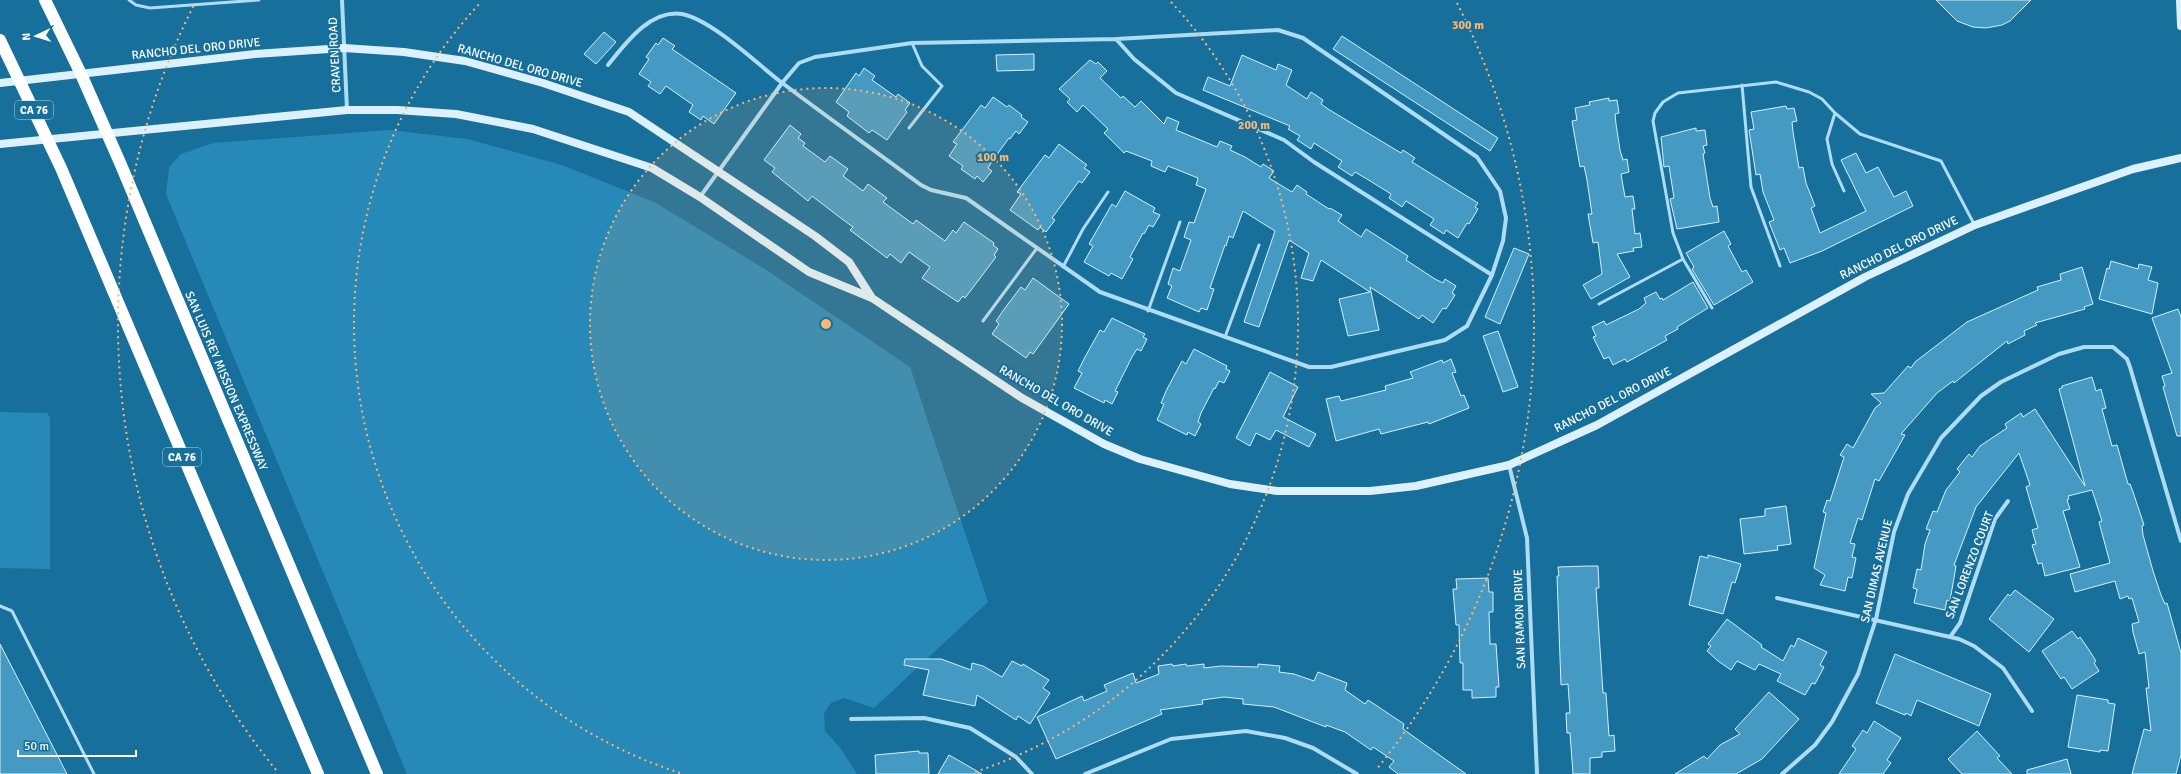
<svg xmlns="http://www.w3.org/2000/svg" width="2181" height="774" font-family="Signika,sans-serif">
<style>
.green{fill:#2789b8}
.building{fill:#449ac3;stroke:#d5f0fc}
.lines{fill:none;stroke-linecap:round;stroke-linejoin:round}
.lane{stroke:#aedcf2;stroke-width:3}
.street{stroke:#aedcf2;stroke-width:4}
.secondary{stroke:#dcf1fc;stroke-width:8}
.highway{stroke:#fff;stroke-width:12}
.ring{fill:none;stroke:#ffb46f;stroke-width:2;stroke-dasharray:2 4}
.labels{text-anchor:middle;dominant-baseline:central;stroke-width:4;stroke-linejoin:round;paint-order:stroke}
.shield{fill:#176f9b;stroke:#b9d4e1;stroke-width:1}
.shield-label{font-size:11px;font-weight:bold;fill:#fff}
.street-label{font-size:12px;fill:#fff;stroke:#176f9b}
.centre{fill:#ffb46f;stroke:#176f9b;stroke-width:2}
.ring-label{font-size:12px;text-anchor:middle;font-weight:bold;fill:#ffb46f;stroke:#176f9b;stroke-width:4;stroke-linejoin:round;paint-order:stroke}
</style>
<rect width="100%" height="100%" fill="#176f9b"/>
<path class="green" d="M390,130L467,139L562,165L654,202L765,269L910,367L988,602L874,708L844,698L831,703L824,713L825,731L841,749L857,774H407L166,194L169,167L181,154L213,143Z
M0,412L47,413L50,418V569L0,568Z"/>
<path class="building" d="M1936,0H2031L2010,21L2002,25L1986,28L1973,27L1957,21Z
M604,32L616,42L596,64L584,54Z
M1342,36L1498,138L1490,151L1333,49Z
M663,38L675,46L672,49L736,93L714,124L703,116L701,120L689,112L693,105L666,86L660,94L648,86L651,82L639,74L649,59L646,57L656,43L658,45Z
M1034,54V70L997,71L996,55Z
M1242,55L1276,70L1278,64L1292,70L1286,85L1307,99L1311,92L1323,100L1321,104L1328,109L1401,153L1403,150L1415,158L1412,162L1420,167L1478,203L1475,207L1478,209L1469,224L1467,223L1458,238L1446,230L1444,234L1430,225L1434,219L1406,201L1402,207L1389,198L1391,194L1367,179L1355,172L1352,176L1338,167L1342,161L1314,143L1311,149L1297,140L1300,136L1288,129L1290,126L1203,90L1208,77L1230,86Z
M1090,60L1096,64L1098,62L1107,71L1100,78L1121,98L1123,96L1135,107L1141,101L1164,124L1167,117L1179,122L1176,130L1217,147L1220,141L1232,146L1230,150L1245,157L1261,167L1263,164L1274,171L1269,178L1292,192L1297,185L1307,192L1306,194L1329,209L1330,208L1342,215L1338,221L1361,237L1366,229L1408,256L1406,260L1435,279L1443,283L1445,279L1456,286L1452,293L1455,295L1446,309L1443,308L1433,323L1422,315L1419,319L1370,287L1379,330L1348,336L1339,299L1370,292L1321,260L1313,281L1301,278L1309,253L1289,240L1259,327L1244,322L1275,231L1243,211L1233,238L1229,236L1226,246L1225,245L1210,288L1214,289L1207,310L1201,308L1199,312L1167,298L1172,286L1168,284L1173,268L1180,271L1191,240L1184,237L1189,222L1194,223L1206,189L1196,185L1198,178L1168,166L1165,172L1151,166L1152,161L1126,151L1124,153L1104,133L1108,129L1083,105L1077,112L1067,102L1070,99L1059,89Z
M864,68L875,76L872,80L896,97L898,94L910,103L905,110L907,112L887,140L872,130L869,133L847,116L849,112L836,102L856,73L859,76Z
M993,97L1007,107L1009,105L1022,115L1021,117L1028,122L1019,134L1016,131L1010,139L1009,138L993,160L988,168L992,171L983,182L977,176L975,179L961,169L963,166L949,156L957,144L953,142L981,105L985,108Z
M1609,98V101L1617,100L1619,113L1615,114L1616,124L1620,150L1623,160L1627,159L1629,172L1621,174L1625,197L1633,196L1635,209H1632L1635,234L1640,233L1642,247L1633,248L1634,251L1617,254L1630,277L1591,299L1583,285L1602,274L1598,242L1593,243L1588,214H1592L1587,180L1584,166L1580,167L1572,121L1577,120L1575,108L1590,105L1589,102Z
M1786,106L1787,109L1794,108L1797,121L1792,122L1793,132L1799,168L1803,167L1806,183L1815,206L1811,208L1820,233L1866,211L1841,160L1856,153L1866,173L1878,167L1894,197L1906,191L1913,206L1822,251L1790,263L1784,248L1780,250L1769,222L1774,220L1763,192L1760,174L1756,175L1749,130L1754,129L1751,112Z
M790,125L801,134L798,138L805,143L803,146L825,162L830,156L848,169L843,176L863,191L868,184L887,198L883,202L913,224L916,220L945,241L953,230L956,233L964,222L994,243L993,245L998,249L994,255L996,257L965,298L963,296L958,302L922,278L930,267L909,252L901,263L890,254L887,258L850,230L853,227L842,219L812,196L808,201L772,172L775,168L764,160Z
M1696,128V131L1705,130L1707,145L1703,146L1705,153L1703,154L1710,198L1713,207L1717,206L1719,222L1677,229L1670,199L1674,198L1669,166L1664,167L1661,137Z
M1059,144L1087,165L1084,168L1090,172L1082,183L1079,181L1052,218L1055,220L1046,232L1040,227L1038,230L1010,210L1021,194L1017,192L1026,180L1045,155L1049,158Z
M1125,191L1155,208L1153,212L1160,215L1153,227L1149,225L1144,234L1143,233L1130,257L1133,259L1122,279L1111,273L1109,276L1084,262L1093,246L1089,244L1112,204L1116,207Z
M1724,231L1731,244L1728,246L1742,272L1746,270L1753,282L1714,305L1692,269L1694,267L1686,253Z
M1514,248L1529,254L1500,324L1485,317Z
M2111,261L2138,269L2139,264L2152,267L2148,280L2158,283L2152,314L2099,299L2107,268L2109,269Z
M2082,267L2093,304L2084,307L2085,309L2035,323L2037,325L2024,331L2025,335L2008,344L2007,341L1954,383L1953,381L1937,393L1901,434L1905,435L1879,481L1875,479L1862,520L1858,518L1850,543L1855,544L1852,557L1856,558L1852,578L1848,577L1845,591L1820,585L1825,575L1814,568L1826,513L1823,512L1827,500L1830,501L1844,457L1840,455L1847,444L1853,448L1875,408L1881,403L1871,394L1884,393L1908,366L1911,368L1915,362L1967,322L2038,290L2037,287L2061,280L2060,274Z
M1033,278L1069,304L1033,354L1030,352L1026,358L992,334L999,324L996,321L1005,308L1021,287L1025,290Z
M1693,282L1708,308L1677,327L1678,329L1665,336L1667,340L1627,362L1625,359L1613,365L1609,357L1604,359L1593,337L1596,336L1592,327L1604,321L1606,325L1639,309L1646,303L1644,298L1656,292L1660,299L1662,298L1663,300Z
M2178,309L2181,317V436H2177L2163,387L2165,386L2162,376L2172,373L2152,318Z
M1112,318L1145,334L1143,337L1147,339L1141,351L1137,349L1132,357L1115,391L1118,392L1112,404L1105,400L1104,403L1074,388L1082,373L1078,371L1085,357L1100,330L1104,332Z
M1498,331L1518,387L1503,392L1483,336Z
M1194,349L1227,366L1226,369L1230,371L1224,383L1219,381L1215,389L1214,388L1201,413L1198,422L1201,424L1195,436L1188,432L1187,435L1157,420L1164,404L1161,403L1167,389L1182,361L1186,364Z
M1451,359L1456,372L1452,373L1461,396L1464,395L1469,408L1429,424L1428,422L1381,434L1379,429L1336,441L1326,399L1339,396L1341,401L1386,390L1385,386L1413,378L1410,372L1442,360L1443,363Z
M1270,372L1298,387L1283,417L1316,434L1309,447L1276,430L1270,440L1256,433L1250,446L1236,438Z
M2092,377L2096,391L2101,389L2106,408L2102,409L2112,446L2117,445L2128,484H2130L2133,492L2144,525L2142,526L2143,535L2153,571L2161,595L2165,604L2167,603L2181,653V755L2176,774H2132L2144,729L2151,731L2146,688H2149L2145,652L2139,654L2133,632L2132,624L2139,622L2132,598L2129,599L2128,596L2120,599L2115,581L2075,592L2070,574L2110,563L2099,522L2102,521L2092,490L2068,496L2069,499L2067,500L2070,509L2063,511L2080,567L2045,576L2042,563L2038,564L2032,545L2036,544L2032,530L2038,528L2026,487L2030,485L2019,453L1976,507L1954,565L1956,566L1950,601L1947,600L1945,610L1914,603L1917,589L1913,588L1917,569L1921,570L1925,544L1930,530L1926,529L1933,511L1937,512L1946,490L1960,472L1957,469L1969,454L1972,457L1980,446L2007,428L2005,424L2021,413L2023,417L2035,409L2085,486L2059,389L2062,388V386Z
M1786,506L1791,544L1777,546L1778,550L1744,554L1740,519L1765,516V509Z
M1708,555L1741,564L1735,583L1732,582L1723,614L1689,605L1700,556L1708,558Z
M1588,566H1598L1599,588H1596L1603,693H1606L1609,736L1614,735L1615,751L1602,752V757L1590,758V774H1573L1570,733H1567L1566,713H1570L1568,684L1561,685L1557,576H1559L1558,567Z
M1488,578L1489,592H1493V612H1489L1490,644H1496L1499,687H1496V697L1472,698V690H1463V663H1460L1459,625H1456L1453,589H1457L1456,579Z
M2015,590L2054,619L2029,652L1989,619L2008,594L2010,596Z
M1727,619L1762,645L1761,647L1783,661L1791,645L1794,647L1798,638L1827,652L1820,665L1824,667L1815,684L1812,683L1805,695L1777,681L1781,674L1759,664L1755,670L1737,661L1731,670L1718,661L1707,651L1711,646L1708,644Z
M2072,631L2078,639L2080,637L2089,650L2096,661L2094,663L2099,671L2072,689L2064,677L2061,679L2042,651Z
M0,644L67,774H0Z
M1895,654L1991,694L1979,726L1917,700L1911,716L1906,713L1905,715L1876,703Z
M905,659H941L971,670L972,663L983,666L1002,677L1012,661L1022,666L1023,664L1049,680L1043,688L1050,693L1030,724L1018,716L1016,720L977,695L975,706L923,695L929,670L904,665Z
M1172,664L1173,666L1186,664L1187,666L1204,664V668L1221,666L1258,667V664L1280,666L1279,672L1294,674L1314,681L1318,672L1347,683L1345,690L1365,704L1368,700L1404,724L1403,729L1466,774H1398L1389,767L1394,761L1373,747L1371,750L1345,732L1326,725V727L1274,707L1243,704V699L1224,697L1202,700L1203,704L1160,710L1162,714L1056,759L1037,717L1082,696L1084,701L1107,691L1104,685L1133,673L1136,683L1159,674L1158,666Z
M1769,692L1799,719L1762,759L1736,774H1675L1704,756L1707,759L1720,745L1740,734L1735,729Z
M2077,695L2108,700V703L2115,704L2108,751L2100,750V752L2068,747Z
M1874,721L1901,738L1887,760L1891,763L1883,774H1839L1856,749L1852,746L1863,730L1867,733Z
M1977,731L2000,756L1997,758L2012,774H1962L1948,759Z
M919,751V753H928L929,774H876L875,755Z
M949,755L982,774H938Z
M2067,759L2071,774H2027V770Z"/>
<g class="lines">
<path class="lane" d="M129,0L136,5L150,8L259,0
M1742,85L1751,187L1780,266
M1835,113L1827,139L1832,164L1844,191
M909,128L942,86L922,66L912,43
M1063,267L1083,229L1108,192
M1599,304L1683,259
M1712,308L1683,259L1673,233L1653,121L1655,113L1663,102L1678,93L1776,82L1809,92L1822,99L1835,113L1860,134L1941,161L1974,224
M1148,311L1180,222
M983,321L1037,248
M1225,337L1259,245
M0,606L12,611L94,774"/>
<path class="street" d="M342,0L347,110
M608,65C625,44 650,9 682,14C712,20 756,63 781,82C827,117 874,150 921,185L931,190L966,198L1100,292L1309,367H1331L1445,340L1467,326L1492,275L1503,241L1506,218L1500,191L1477,157L1303,38L1278,30L1116,39
M700,197L782,83L799,63L815,57L912,43L1116,39L1134,59L1176,93L1284,140L1314,162L1492,275
M1509,465L1527,538L1537,774
M1777,598L1959,639L1974,646L2003,668L2032,711
M1950,637L1960,623L1995,519L2008,501
M851,719L924,718L970,728L1016,757L1032,774
M1085,774L1171,739L1246,731L1285,738L1313,748L1357,774
M1782,774L1815,745L1832,722L1858,674L1876,619L1894,532L1908,494L1941,438L1981,396L2001,382L2059,354L2084,347H2113L2127,359L2130,367L2181,541"/>
<path class="secondary" d="M2180,0L2181,26
M0,83L255,54L344,48L404,52L465,61L543,83L629,112L815,236L849,262L872,298
M0,144L347,110H397L456,114L533,129L652,168L700,197L809,272L872,298L1022,398L1104,444L1140,459L1230,484L1277,491H1370L1416,486L1509,465L1597,425L1865,277L1975,225L2133,169L2181,158"/>
<path class="highway" d="M45,0L81,74L121,165L377,774
M0,40L61,168L318,774"/>
</g>
<circle cx="826" cy="324" r="236" fill="#ffb46f" fill-opacity=".12"/>
<g class="ring">
<circle cx="826" cy="324" r="236"/>
<path d="M680 773A472 472 0 0 1 481 2M1171 2A472 472 0 0 1 972 773"/>
<path d="M276 770A708 708 0 0 1 195 3M1457 3A708 708 0 0 1 1376 770"/>
</g>
<g class="labels">
<g class="shield">
<rect x="15" y="101" width="38" height="18" rx="3"/>
<rect x="163" y="448" width="38" height="18" rx="3"/>
</g>
<g class="shield-label">
<text x="34" y="110">CA 76</text>
<text x="182" y="457">CA 76</text>
</g>
<g class="street-label">
<text transform="translate(196 49) rotate(-6)">RANCHO DEL ORO DRIVE</text>
<text transform="translate(335 55) rotate(-93)">CRAVEN ROAD</text>
<text transform="translate(520 66) rotate(16)">RANCHO DEL ORO DRIVE</text>
<text transform="translate(1899 248) rotate(-26)">RANCHO DEL ORO DRIVE</text>
<text transform="translate(226 381) rotate(67)">SAN LUIS REY MISSION EXPRESSWAY</text>
<text transform="translate(1613 400) rotate(-27)">RANCHO DEL ORO DRIVE</text>
<text transform="translate(1056 401) rotate(30)">RANCHO DEL ORO DRIVE</text>
<text transform="translate(1970 565) rotate(-69)">SAN LORENZO COURT</text>
<text transform="translate(1877 571) rotate(-77)">SAN DIMAS AVENUE</text>
<text transform="translate(1520 619) rotate(-92)">SAN RAMON DRIVE</text>
</g>
</g>
<circle cx="826" cy="324" r="6" class="centre"/>
<g class="ring-label">
<text x="1468" y="29">300 m</text>
<text x="1254" y="129">200 m</text>
<text x="993" y="161">100 m</text>
</g>
<g transform="translate(36 36) rotate(266)" stroke="#176f9b" stroke-width="3" paint-order="stroke">
<path d="M0-3L7 15L0 10L-7 15Z" fill="#ffffff"/>
<text y="-6" font-size="11" font-weight="bold" text-anchor="middle" fill="#ffffff">N</text>
</g>
<path d="M18 750v6h118v-6" fill="none" stroke="#ffffff" stroke-width="2"/>
<text x="24" y="750" font-size="12" fill="#ffffff" stroke="#176f9b" stroke-width="3" paint-order="stroke">50 m</text>
</svg>
